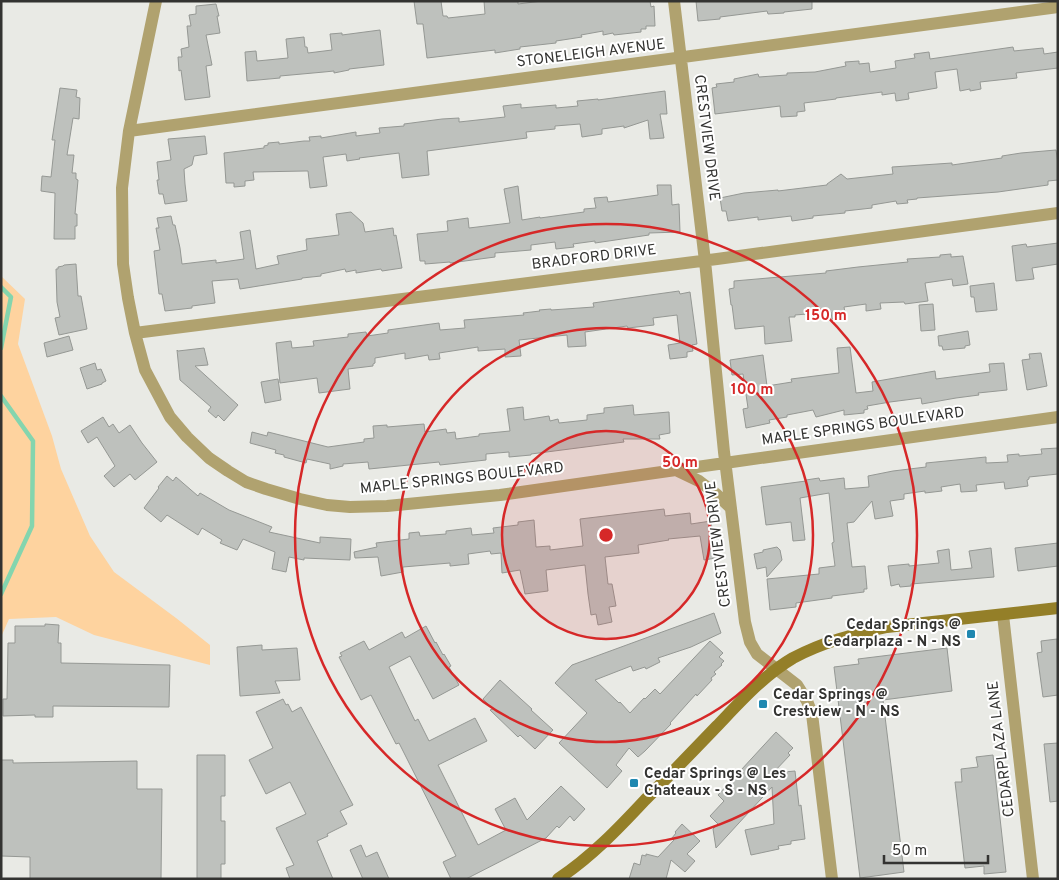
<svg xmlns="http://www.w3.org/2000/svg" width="1059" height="880" font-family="Overpass,sans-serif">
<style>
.green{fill:#fed39f}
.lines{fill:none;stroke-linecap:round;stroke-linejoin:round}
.stream{stroke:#84d5ae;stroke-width:4.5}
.building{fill:#bec1bd;stroke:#959894}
.minor{stroke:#b0a26f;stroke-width:12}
.secondary{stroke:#947f28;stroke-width:12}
.ring{fill:none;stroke:#d62828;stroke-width:2.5}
.poi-dot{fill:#2088b0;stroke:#fff;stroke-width:2}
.labels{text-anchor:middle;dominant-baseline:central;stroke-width:4;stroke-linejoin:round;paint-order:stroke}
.street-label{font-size:15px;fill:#333331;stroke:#fff}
.poi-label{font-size:15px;font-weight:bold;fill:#333331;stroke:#fff;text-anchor:start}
.centre{fill:#d62828;stroke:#fff;stroke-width:2.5}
.ring-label{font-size:15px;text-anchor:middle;font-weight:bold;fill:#d62828;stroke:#fff;stroke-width:4;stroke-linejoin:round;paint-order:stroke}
</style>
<rect width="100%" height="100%" fill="#e9eae5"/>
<path class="green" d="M1,276L25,299L18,344L52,436L61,469L90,536L114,572L176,618L210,645V665L94,635L56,617L9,619L1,637Z"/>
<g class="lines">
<path class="stream" d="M1,287L11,297L1,348
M1,396L33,441L32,526L1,594"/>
</g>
<path class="building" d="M414,1H441L443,16H447L448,18L485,14L484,1H518V4L542,1H650L651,7L654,6L655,26H646V29H641V32L614,35L613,33L603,35V31L581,35L582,37L556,41V43L520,47V49L495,53V50L427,58L423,24H417Z
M696,1H812V9L784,12V13L768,14L767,11L720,17V19L698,21Z
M216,4L219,16H217L220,33L206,35L212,65L206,66L210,97L185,100L181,70L179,71L178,57H182L181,49L189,47L187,26H191L189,15L196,14V6Z
M380,30L384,65L349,69V70L334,73V71L324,72L280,76V78L247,81L245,52L256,51L257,61L288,58L286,39L304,37L305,47H307L308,53L332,50L330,34L342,33V35Z
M1013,47L1014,51L1043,48L1044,54L1058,52V68L1016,73L1017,78L980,82L981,89L970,91V89L960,91L957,69L935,72L937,88L908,93L909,99L896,101L895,93L882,95V92L836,98V99L804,103L805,111L797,112V116L781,117L780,106L715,114L712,88L717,87L716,84L734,82V79L758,74L759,77L787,75V73L815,72L846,66L845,62L859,61V64L869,63L870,72L896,68L895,61L915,58L914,54L929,52L930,59Z
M60,88L77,90L76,97L80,98L79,119L73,118L67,155H74L72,173H76V179L78,180L75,214H77V226H75V239H54L55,193L41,191L42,176L51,177L55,140H52Z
M665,91L667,114H660L664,138L650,139L648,120L624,128V126L602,129V134L582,137L580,124L555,126V129L526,132L527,138L427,151L429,175L402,178L399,153L359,158L360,159L347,161L346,154L323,157L327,186L310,188L308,171H305L253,172L254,180L245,181V186L234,187V183H226L224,153L264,148V146L268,145V143L279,142V144L304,141H310L309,137L321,136V138L356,132V136L380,133L379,128L404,126V124L442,119L459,118V122L505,117L503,106L521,104V108L556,105V108L578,106L577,101L598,99V100Z
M205,136L207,154L194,156L192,165L184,169L185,184L187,201L165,204L163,194H159L157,180H159L157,162L171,160L168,139Z
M1056,150L1058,164V180L1048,181V185L998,192L917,198V199L907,200L908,203L897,204L896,201L872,205V208L845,211V213L813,216V218L792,221L791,216L758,220V217L728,221L726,211H722L720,198L744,193L778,190V191L827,185V184L841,174L847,179L893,174L892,167L952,163V165L1002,158V156L1021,153Z
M657,185H671L672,205L679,204L680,232L649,233V235L595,243V241L573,244L574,247L556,249L555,242L531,245V250L495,253V257L450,263V262L425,264V261H420L417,234L448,231L447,221L468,218L469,228L510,223L504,189L518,186L522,220L540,217V218L584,212V209L596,208L594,198L607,197L608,202L658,195Z
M351,212L363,223L365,232L393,228L394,236L396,235L402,268L382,271L381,269L356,273V270L346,272L345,269L321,274V276L302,278V279L240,289L238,279L212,281L215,303L192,306V308L165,311L162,294H159L154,251L160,250L156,228H159L157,218L171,216L173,225H175L180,248L182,264L216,260V263L244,259L240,232L250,230L256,269L279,264L277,256L307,250L306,239L339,235L336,214Z
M1058,243V264L1032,268L1034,279L1016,281L1012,246L1026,244L1027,247Z
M951,254V257L963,256L968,284L953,286L952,279L925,283L928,301L905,304L904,302L880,303L881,309L866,311V304L844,307L846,317L832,319L831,312L795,315V317H789L792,341L765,344L764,326L735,329L732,305H731L729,289L734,288V281L826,273V271L858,267L908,262L907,259L940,257V255Z
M76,264L78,296H81L87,329L59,335L55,318L60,317L57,302L56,269H58V267L63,266L64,265Z
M994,283L997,310L976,312L974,297H971L970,286Z
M679,291L680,294L690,292L697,344L692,345L693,351L687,352V357L670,359L668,345L680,343L677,315L653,318L654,325L628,328L627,326L585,332L586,346L568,347L567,335L519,340L521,356L505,357V349L478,351V347L439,353L440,359L429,360L428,355L405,359V353L375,358V363L373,364V366L348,369L350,389L319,393L317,378L280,383L276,343L291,341L292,348L314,346L313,341L348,337V334L366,332L367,336L388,333V330L439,323L440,330L465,328L464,320L524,315L523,313L540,311L539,310L551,309V310L594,307L593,303Z
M933,304L935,330L921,331L919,305Z
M968,331L970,345L965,346V348L943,350L942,346H939L938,336Z
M69,336L73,350L47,357L44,343Z
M850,347L856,393L873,391L872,382L935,371L936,379L990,372L989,364L1004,363L1007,390L978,393L979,395L956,398L922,404L921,398L890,402L867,406L868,409L864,410V413L844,415V410L816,417L813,410L787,415V417L769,420L770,423L746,428L743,409L748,408L743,374L732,375L730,360L763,355L767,386L792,382L791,379L839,373L837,348Z
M204,348L208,365L195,366L238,405L224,421L218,415L216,418L208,411L211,407L180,380L177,350L178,351Z
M1041,353L1047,386L1027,390L1022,360L1030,359L1029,354Z
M95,363L97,370L101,369L106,381L102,383V384L87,389L80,368Z
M278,379L281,400L265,403L261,382Z
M633,405L634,415L669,412L670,433L659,435L660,439H623L624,442L531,454V455L509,457V452L486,454V460L440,465L439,462L369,469L368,462L343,464V466L330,469V464L307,459L306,463L284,457V455L275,453L276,450L250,443L252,432L267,436L268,432L328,447L364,442V439L374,438L373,426L387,425V427L424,424L425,432L446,429L447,433L455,432L456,439L479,436V434L510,431L507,409L523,407L524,420L549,416L550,421L558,419L559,423L587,420V415L604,413V408Z
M103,417L109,427L113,424L119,433L130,425L142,443L157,462L135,480L130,474L114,487L104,476L115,466L97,437L88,443L81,431Z
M1058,448V474L1029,477V479L1027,480L1028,486L1005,489L1004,482L976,485L977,491L961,492L960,484L941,487L942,491L925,493V491L904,494V499L890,501L893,516L875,519L872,501L854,522L847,523L852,567L865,566L867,589H864V592L832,596V598L796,603V607L770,610L767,579L819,574V568L835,566L832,543L834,542L829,493L800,498L805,540L793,541L791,522L766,525L761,487L806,481V480L819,478L820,481L844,478L845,489L869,487L868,476L893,471L926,467V463L986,457V463L1008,462L1007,455L1019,454V456L1042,454L1041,449Z
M167,476L173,481L176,477L198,496L200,493L229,510L272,527L269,532L320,543V537L351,539L350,560L304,558V560L289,557L286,572L272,569L275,552L243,539L237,550L220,543L222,540L202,528L198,535L167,515L161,522L144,508L159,488L158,487Z
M664,509L665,516L690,513L691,524L711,521L716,558L704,560L700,536L668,539L669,540L638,545L639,553L605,557L608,584H612L616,606L609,607L612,622L598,625L596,614L591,615L588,594L585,565L546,570L548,591L525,594L520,570L502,573L501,553L491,554L490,551L468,554L469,564L450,566V563L403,567V572L381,576L378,557L355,558L354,552L377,547L376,543L409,539V533L419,532L420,536L446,534V531L471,528L472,535L494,533L493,528L518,525V522L534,520L536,547L550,546V550L583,546L580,519Z
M1058,543V566L1018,571L1015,548Z
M777,547L780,550L782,560L767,577L766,567L757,569L754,554L763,552V550Z
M991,548L994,577L911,584V586L900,587L899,584L891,586L888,566L909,564V566L939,563L937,551L949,549L951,570L972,568L969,551Z
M714,613L721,633L691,647L658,658L660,662L646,669L645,667L633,671L631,666L595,680L619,703L620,702L630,713L644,698L645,699L655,689L660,694L710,641L723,653L719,657L724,661L721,664L722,665L714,672L716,674L711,678L712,680L697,696L696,694L670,723L671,724L645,751L638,757L629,748L616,765L622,771L607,788L559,743L587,713L555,683L572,665Z
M45,624L59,625L58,643H61V663L170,665L169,707L53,706V717H35V715L3,716V699H7L8,643H15V626H45Z
M426,626L435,643L436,642L443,655L444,654L451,666L449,667L450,669L459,685L433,699L410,656L389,667L415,721L418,719L429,741L475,718L487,741L438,765L478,845L506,830L495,809L515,798L527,820L561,786L585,809L574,821L570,816L559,828L557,826L546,838L466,879H451L443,862L456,856L399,743L396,744L371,695L361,700L339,657L342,656L340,653L364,641L369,650L402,632L405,638Z
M1057,639L1058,695L1043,697L1037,653L1042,652L1041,641Z
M262,645V650L297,648L300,680L275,681L280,693L240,696L237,647Z
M947,648L952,691L883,700L904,872L860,878L834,667L859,664L858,659Z
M500,680L532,709L531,710L553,730L535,749L520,735L518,737L490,710L493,709L483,699Z
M283,699L286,705L288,704L292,712L301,707L353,805L340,811L347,824L327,834L328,836L317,841L333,879H290L286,868L294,865L276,828L306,814L290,782L266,794L249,760L273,748L256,712Z
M776,732L793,748L788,753L790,755L773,773L795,771L799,806L801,805L805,839L791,841V844L778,846L779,849L751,855L745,830L774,824L772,787L716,848L713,829L718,824L710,816L724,801L718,795Z
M1058,743V801L1050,802L1044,744Z
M197,755H225V796H221V821H225V864H221V879H197Z
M993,755L1006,872L984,874V866L965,868L955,782H962L961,769L978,767L976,757Z
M1,760H13V763L137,761V789H162L161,879H30V857L1,856Z
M682,824L700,841L687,854L695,861L685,872L671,860L666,879H629L634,863L640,865L642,855L646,856V854L658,857L674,840L672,838L676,833L675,832Z
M361,845L366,857L377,852L389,879H363L350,850Z"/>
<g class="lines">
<path class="minor" d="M156,1L129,131L122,188L123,264L128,298L135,333L145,370L170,417L187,437L209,458L228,471L246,482L266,489L300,499L327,505L350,507L387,506L500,495L739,461L1058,417
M674,1L705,261L724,452L745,622L750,642L757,654L797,685L807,701L812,714L832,879
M129,131L1058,7
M135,333L717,259L1058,213
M676,470L699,481L716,494L731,508
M1003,615L1033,879"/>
<path class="secondary" d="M558,879C591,857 618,829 645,800C669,776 693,751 717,726C740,702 764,675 793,658C823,642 854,634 887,627L1058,608"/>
</g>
<circle cx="606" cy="535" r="104" fill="#d62828" fill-opacity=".12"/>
<g class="ring">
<circle cx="606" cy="535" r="104"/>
<circle cx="606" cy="535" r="207"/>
<circle cx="606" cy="535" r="311"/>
</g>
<g class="poi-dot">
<rect x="966" y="629" width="10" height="10" rx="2.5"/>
<rect x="758" y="699" width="10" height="10" rx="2.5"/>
<rect x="629" y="778" width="10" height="10" rx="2.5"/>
</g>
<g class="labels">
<g class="street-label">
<text transform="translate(591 54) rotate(-7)">STONELEIGH AVENUE</text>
<text transform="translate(706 138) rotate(83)">CRESTVIEW DRIVE</text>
<text transform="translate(594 258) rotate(-7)">BRADFORD DRIVE</text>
<text transform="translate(863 427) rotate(-8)">MAPLE SPRINGS BOULEVARD</text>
<text transform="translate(462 479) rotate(-6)">MAPLE SPRINGS BOULEVARD</text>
<text transform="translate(719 544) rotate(-97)">CRESTVIEW DRIVE</text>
<text transform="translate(1002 749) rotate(-97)">CEDARPLAZA LANE</text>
</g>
<g class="poi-label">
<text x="961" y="625" text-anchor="end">Cedar Springs @<tspan x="961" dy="17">Cedarplaza - N - NS</tspan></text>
<text x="773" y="695">Cedar Springs @<tspan x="773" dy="17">Crestview - N - NS</tspan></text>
<text x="644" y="774">Cedar Springs @ Les<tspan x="644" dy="17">Chateaux - S - NS</tspan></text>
</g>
</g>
<circle cx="606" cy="535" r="8" class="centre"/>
<g class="ring-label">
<text x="826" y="320">150 m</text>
<text x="752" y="394">100 m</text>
<text x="680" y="467">50 m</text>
</g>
<rect width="1059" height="880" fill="none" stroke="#333331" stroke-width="5"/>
<path d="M884 855v8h104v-8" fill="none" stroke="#333331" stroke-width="2.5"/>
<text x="892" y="855" font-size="15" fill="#333331" stroke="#ffffff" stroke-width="4" paint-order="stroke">50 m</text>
</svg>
